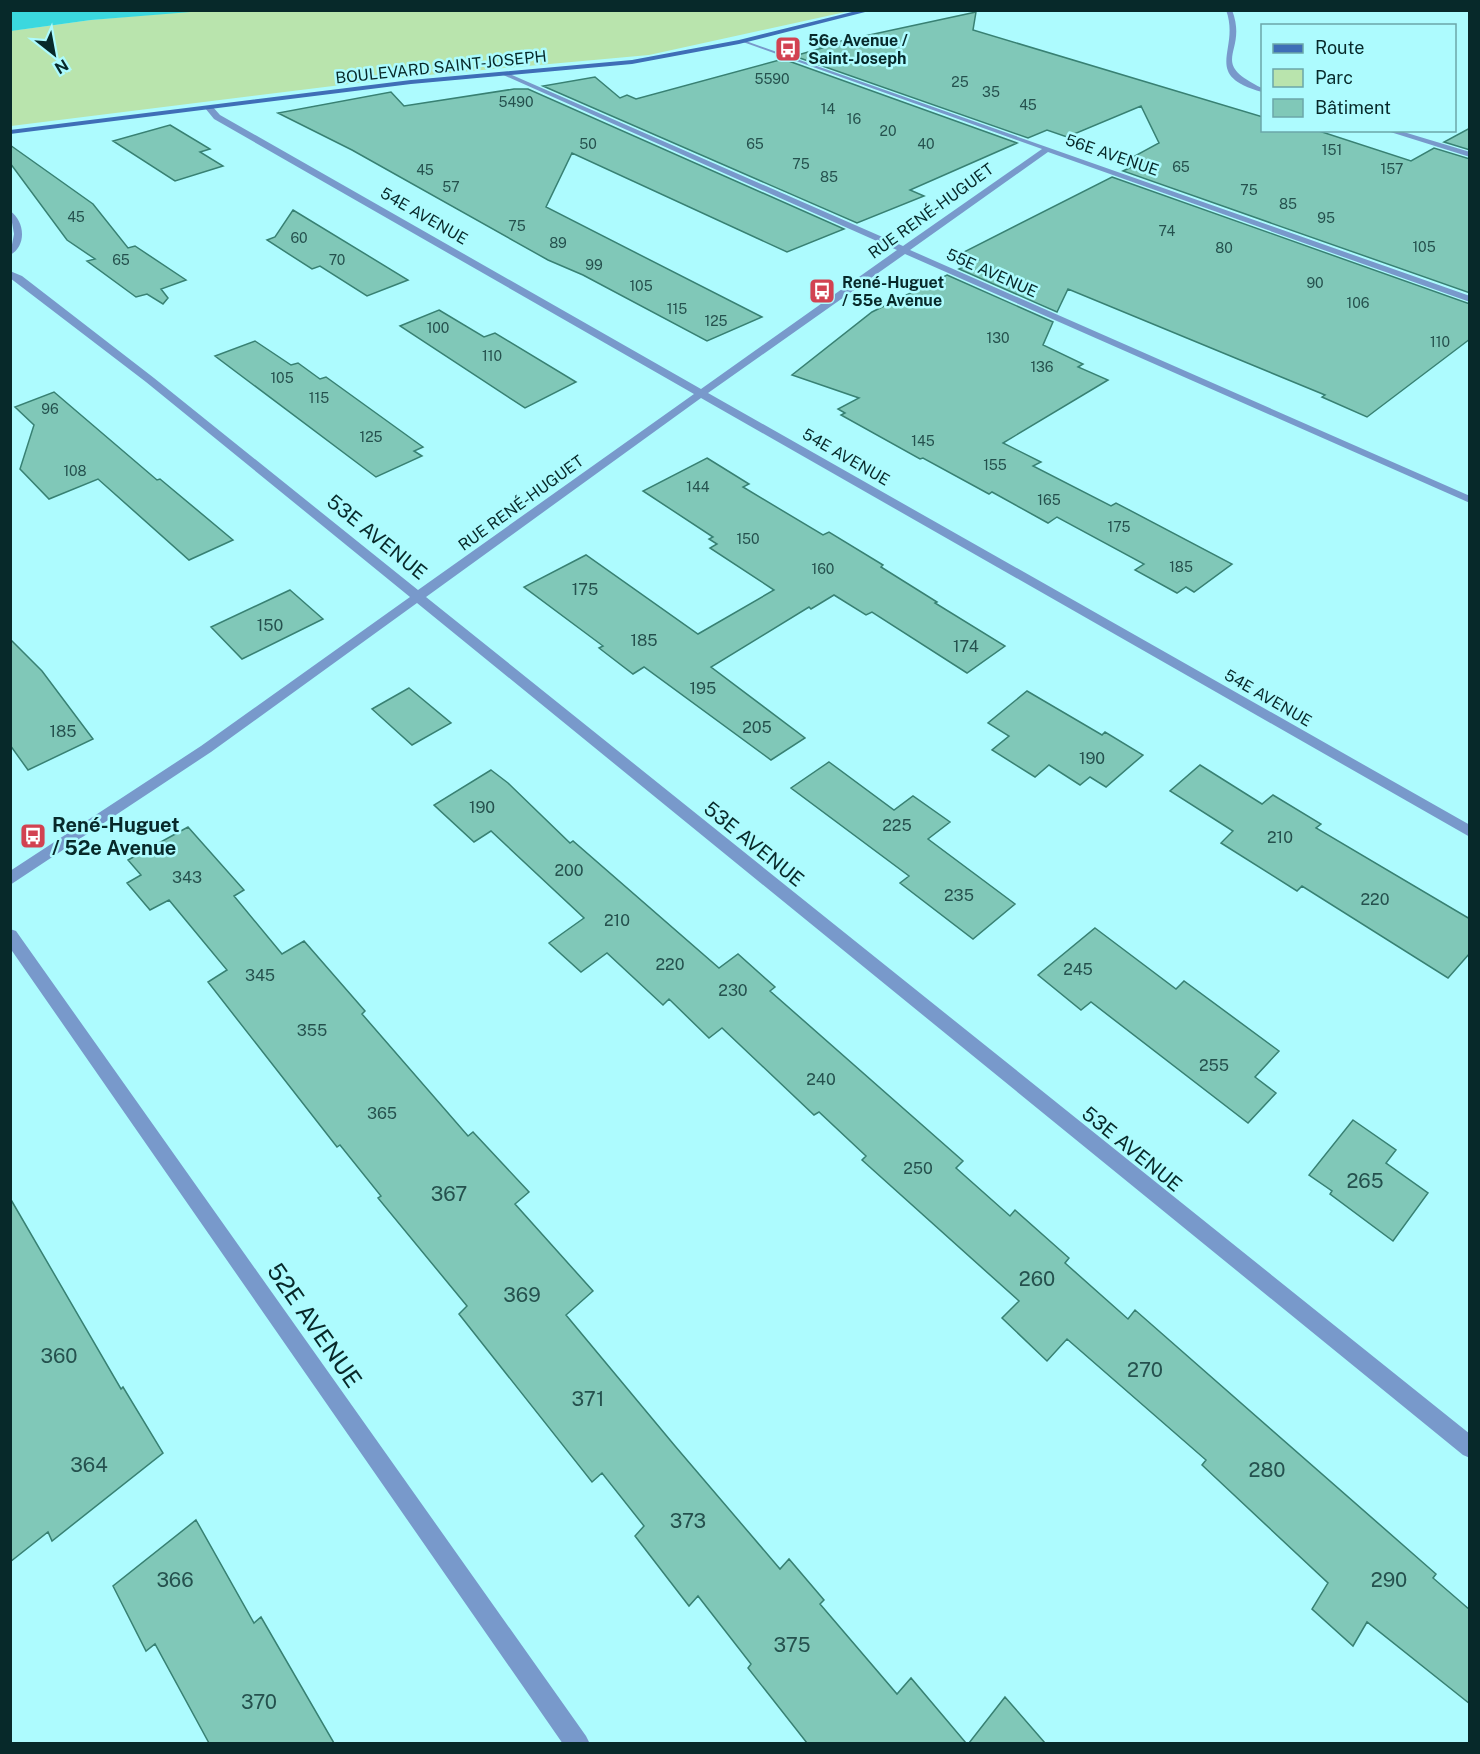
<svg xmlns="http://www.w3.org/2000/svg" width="1480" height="1754" font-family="'Public Sans',sans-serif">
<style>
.green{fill:#b9e4ad}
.water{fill:#3bd8de}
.building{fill:#80c8b8;stroke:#388173;stroke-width:1.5}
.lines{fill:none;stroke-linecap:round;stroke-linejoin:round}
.street{fill:#7899cb;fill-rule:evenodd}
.secondary{fill:#3e6eb7;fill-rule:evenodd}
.labels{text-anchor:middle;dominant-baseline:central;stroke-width:5;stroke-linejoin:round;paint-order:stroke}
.far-number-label{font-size:14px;fill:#25514e}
.far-poi-label{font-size:16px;font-weight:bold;fill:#07292a;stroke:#adfbfe;text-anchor:start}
.far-street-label{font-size:16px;fill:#07292a;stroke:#adfbfe}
.number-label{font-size:16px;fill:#25514e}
.street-label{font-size:20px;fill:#07292a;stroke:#adfbfe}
.poi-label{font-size:20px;font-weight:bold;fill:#07292a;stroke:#adfbfe;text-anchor:start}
.near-number-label{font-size:20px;fill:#25514e}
.near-street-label{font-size:24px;fill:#07292a;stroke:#adfbfe}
</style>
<rect width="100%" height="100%" fill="#adfbfe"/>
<path class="green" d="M203,10L850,11L649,55L406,77L11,126L10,31L91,20Z"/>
<path class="water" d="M10,11L11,10L203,11L91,20L11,31Z"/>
<path class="building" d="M976,12L973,30L1263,117V130H1316L1411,161L1434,148L1470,159V293L1123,171L1142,162L1131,158L1159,143L1141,106L1067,137L1047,130L1028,138L794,56L822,48L818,46Z
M783,59L1017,143L910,190L924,196L857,223L543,86L595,77L620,98L627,95L636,99Z
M514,89H528L844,229L787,252L572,153L546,207L762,317L707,341L583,275L548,260L352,150L278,113L391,92L404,106Z
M170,125L210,149L200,152L223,166L175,181L113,141Z
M1470,128V150L1444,142Z
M10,145L93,204L128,248L135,246L186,280L161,289L168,298L163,304L147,294L136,297L87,261L95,259L67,240L10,163Z
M1112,177L1470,304V339L1367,417L1322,397L1325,395L1068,289L1057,312L959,269L978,260L960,254Z
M293,210L408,280L367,296L320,266L312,269L267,240L275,237Z
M947,275L1053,322L1043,345L1083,364L1078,367L1108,380L1003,443L1041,462L1033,466L1111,506L1116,503L1232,564L1194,592L1186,587L1177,593L1135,570L1144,564L1057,517L1048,523L992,492L989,494L923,458L920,459L841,415L845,413L838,409L859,398L792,375L872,312Z
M439,310L484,337L495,333L576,382L525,408L400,326Z
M255,341L291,365L298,363L320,379L326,377L423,447L414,451L422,456L376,477L215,356Z
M54,392L157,480L160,479L233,540L189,560L98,479L49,499L20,469L34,425L15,407Z
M707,458L749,484L743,487L823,535L829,532L883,565L881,567L937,602L935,603L1005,646L967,673L872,612L866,615L834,595L811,609L809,607L711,667L805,738L771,760L644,667L633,674L599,648L603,646L524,587L586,555L698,634L774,590L710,548L717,544L709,539L713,537L643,491Z
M290,590L323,619L242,659L211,627Z
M10,639L42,671L93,739L28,770L10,745Z
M409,688L451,723L412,745L372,709Z
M1027,691L1102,735L1105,732L1143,755L1106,787L1090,777L1080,785L1049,765L1035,777L992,750L1009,736L988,723Z
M829,762L894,810L913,796L950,822L928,839L1015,904L973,939L900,883L909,876L791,788Z
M1200,765L1262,804L1273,795L1321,824L1316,828L1470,919V953L1448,978L1302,886L1297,891L1221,843L1233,831L1170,791Z
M491,770L508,783L570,843L573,841L719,968L738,954L775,987L770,991L963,1161L956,1168L1010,1216L1015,1210L1069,1258L1065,1263L1128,1319L1135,1310L1436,1574L1433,1578L1470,1610V1704L1367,1622L1353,1646L1312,1609L1328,1583L1202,1465L1206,1460L1067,1339L1047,1361L1002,1318L1019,1301L862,1160L866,1156L819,1112L814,1115L722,1028L709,1038L669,999L663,1005L607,953L581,972L549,943L584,918L491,831L474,842L434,805Z
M188,827L244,890L234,896L282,954L304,941L365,1011L362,1014L468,1136L473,1132L529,1192L515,1204L593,1291L566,1315L675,1446L780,1569L789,1559L824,1600L820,1604L897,1694L911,1678L966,1743H807L748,1668L751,1664L698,1596L689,1606L635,1536L644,1526L602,1473L592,1482L459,1314L467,1306L378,1198L381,1196L340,1145L337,1147L208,982L227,970L169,900L150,910L127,883L141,875L128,860Z
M1095,928L1176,989L1184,981L1279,1051L1255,1077L1276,1093L1248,1123L1091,1002L1081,1010L1038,975Z
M1353,1120L1396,1150L1386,1163L1428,1193L1393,1241L1330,1194L1332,1191L1309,1175Z
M10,1198L121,1389L123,1387L163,1453L52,1541L48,1532L10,1562Z
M196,1520L254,1623L261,1617L334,1743H209L155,1644L146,1651L113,1586Z
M1005,1697L1045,1743H969Z"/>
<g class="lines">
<path class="street" d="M1226,10H1232C1249,54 1206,61 1262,88V92C1200,75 1241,50 1226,10Z
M743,40L1470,296V302L1048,152L910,250L1470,496V503L905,254L708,393L1470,825V837L701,398L426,597L1470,1434V1458L1463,1455L417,603L211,752L10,885V871L201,746L410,597L146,382L10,278V271L22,276L154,378L418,590L694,394L214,119L205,108L212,106L220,115L701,389L897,250L501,74V72H505L903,246L1042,149L743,42Z
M1384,130H1397L1470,152V157Z
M10,211C25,221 27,246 10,255L14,234Z
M10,929L16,931L586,1736L590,1744H563L10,948Z"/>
<path class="secondary" d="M860,10H873L739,44L632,64L411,84L10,134V130L411,80L632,60L739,40Z"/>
</g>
<defs>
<symbol id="bus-square" viewBox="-11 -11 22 22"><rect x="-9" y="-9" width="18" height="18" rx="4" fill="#d24251" stroke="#adfbfe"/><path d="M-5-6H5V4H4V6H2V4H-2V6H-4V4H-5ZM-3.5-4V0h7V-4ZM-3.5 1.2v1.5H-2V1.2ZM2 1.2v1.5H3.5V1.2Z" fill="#fff"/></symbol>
</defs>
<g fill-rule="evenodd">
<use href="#bus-square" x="773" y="34" width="30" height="30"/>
<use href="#bus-square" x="807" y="276" width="30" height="30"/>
<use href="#bus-square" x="18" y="821" width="30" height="30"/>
</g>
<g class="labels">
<g class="far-number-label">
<text x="772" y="79">5590</text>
<text x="960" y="82">25</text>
<text x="991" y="92">35</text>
<text x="516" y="102">5490</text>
<text x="1028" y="105">45</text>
<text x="828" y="109">14</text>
<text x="854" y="119">16</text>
<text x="888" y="131">20</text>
<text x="588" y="144">50</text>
<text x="755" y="144">65</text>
<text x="926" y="144">40</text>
<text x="1332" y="150">151</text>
<text x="801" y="164">75</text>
<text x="1181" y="167">65</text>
<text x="1392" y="169">157</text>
<text x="425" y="170">45</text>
<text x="829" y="177">85</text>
<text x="451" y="187">57</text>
<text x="1249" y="190">75</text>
<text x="1288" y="204">85</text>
<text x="76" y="217">45</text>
<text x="1326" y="218">95</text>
<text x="517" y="226">75</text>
<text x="1167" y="231">74</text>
<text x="299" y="238">60</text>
<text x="558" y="243">89</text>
<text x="1424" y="247">105</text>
<text x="1224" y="248">80</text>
<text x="121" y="260">65</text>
<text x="337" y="260">70</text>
<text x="594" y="265">99</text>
<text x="1315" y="283">90</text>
<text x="641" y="286">105</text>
<text x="1358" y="303">106</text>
<text x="677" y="309">115</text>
<text x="716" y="321">125</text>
<text x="438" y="328">100</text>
<text x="998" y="338">130</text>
<text x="1440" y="342">110</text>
<text x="492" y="356">110</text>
<text x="1042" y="367">136</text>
<text x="282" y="378">105</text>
<text x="319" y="398">115</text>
<text x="50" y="409">96</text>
<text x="371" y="437">125</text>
<text x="923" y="441">145</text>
<text x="995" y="465">155</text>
<text x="75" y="471">108</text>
<text x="698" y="487">144</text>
<text x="1049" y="500">165</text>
<text x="1119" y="527">175</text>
<text x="748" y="539">150</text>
<text x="1181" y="567">185</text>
<text x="823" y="569">160</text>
</g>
<g class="far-poi-label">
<text x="808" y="40">56e Avenue /<tspan x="808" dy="18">Saint-Joseph</tspan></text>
<text x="842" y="282">René-Huguet<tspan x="842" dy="18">/ 55e Avenue</tspan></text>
</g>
<g class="far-street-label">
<text transform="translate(441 67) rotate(-6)">BOULEVARD SAINT-JOSEPH</text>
<text transform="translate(1112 155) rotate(19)">56E AVENUE</text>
<text transform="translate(931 211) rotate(-36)">RUE RENÉ-HUGUET</text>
<text transform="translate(424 216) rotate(30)">54E AVENUE</text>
<text transform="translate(992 273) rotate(24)">55E AVENUE</text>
<text transform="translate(846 457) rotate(30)">54E AVENUE</text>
<text transform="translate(521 503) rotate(-36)">RUE RENÉ-HUGUET</text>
<text transform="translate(1268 698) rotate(30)">54E AVENUE</text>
</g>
<g class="number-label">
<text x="585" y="589">175</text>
<text x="270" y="625">150</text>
<text x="644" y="640">185</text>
<text x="966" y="646">174</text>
<text x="703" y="688">195</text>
<text x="757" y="727">205</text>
<text x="63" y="731">185</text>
<text x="1092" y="758">190</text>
<text x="482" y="807">190</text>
<text x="897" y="825">225</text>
<text x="1280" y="837">210</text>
<text x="569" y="870">200</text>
<text x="187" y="877">343</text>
<text x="959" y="895">235</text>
<text x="1375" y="899">220</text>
<text x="617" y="920">210</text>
<text x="670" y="964">220</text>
<text x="1078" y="969">245</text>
<text x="260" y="975">345</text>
<text x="733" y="990">230</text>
<text x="312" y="1030">355</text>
<text x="1214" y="1065">255</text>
<text x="821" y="1079">240</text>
<text x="382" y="1113">365</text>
<text x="918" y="1168">250</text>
</g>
<g class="street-label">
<text transform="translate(377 537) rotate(39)">53E AVENUE</text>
<text transform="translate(754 844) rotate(39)">53E AVENUE</text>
<text transform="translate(1132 1149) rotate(39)">53E AVENUE</text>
</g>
<g class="poi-label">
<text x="52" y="825">René-Huguet<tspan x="52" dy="23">/ 52e Avenue</tspan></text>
</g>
<g class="near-number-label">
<text x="1365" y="1181">265</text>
<text x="449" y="1194">367</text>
<text x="1037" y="1279">260</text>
<text x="522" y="1295">369</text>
<text x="59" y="1356">360</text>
<text x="1145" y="1370">270</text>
<text x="588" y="1399">371</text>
<text x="89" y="1465">364</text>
<text x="1267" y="1470">280</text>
<text x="688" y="1521">373</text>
<text x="175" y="1580">366</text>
<text x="1389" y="1580">290</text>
<text x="792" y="1645">375</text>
<text x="259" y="1702">370</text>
</g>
<g class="near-street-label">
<text transform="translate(315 1325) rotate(55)">52E AVENUE</text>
</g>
</g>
<rect width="1480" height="1754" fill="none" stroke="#07292a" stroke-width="24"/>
<rect x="1261" y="24" width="195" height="108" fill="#adfbfe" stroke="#6ba7a9" stroke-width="1.5"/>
<rect x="1273" y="44" width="30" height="9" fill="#3e6eb7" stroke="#6ba7a9" stroke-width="1.5"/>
<text x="1315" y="54" font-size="18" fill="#07292a">Route</text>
<rect x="1273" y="69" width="30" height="18" fill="#b9e4ad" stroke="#6ba7a9" stroke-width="1.5"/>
<text x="1315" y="84" font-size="18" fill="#07292a">Parc</text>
<rect x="1273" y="99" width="30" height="18" fill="#80c8b8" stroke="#6ba7a9" stroke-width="1.5"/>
<text x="1315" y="114" font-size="18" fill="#07292a">Bâtiment</text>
<g transform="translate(54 54) rotate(149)" stroke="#adfbfe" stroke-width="4.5" paint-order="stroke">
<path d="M0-4.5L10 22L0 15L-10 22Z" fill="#07292a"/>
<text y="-9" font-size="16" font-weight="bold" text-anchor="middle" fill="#07292a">N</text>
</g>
</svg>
